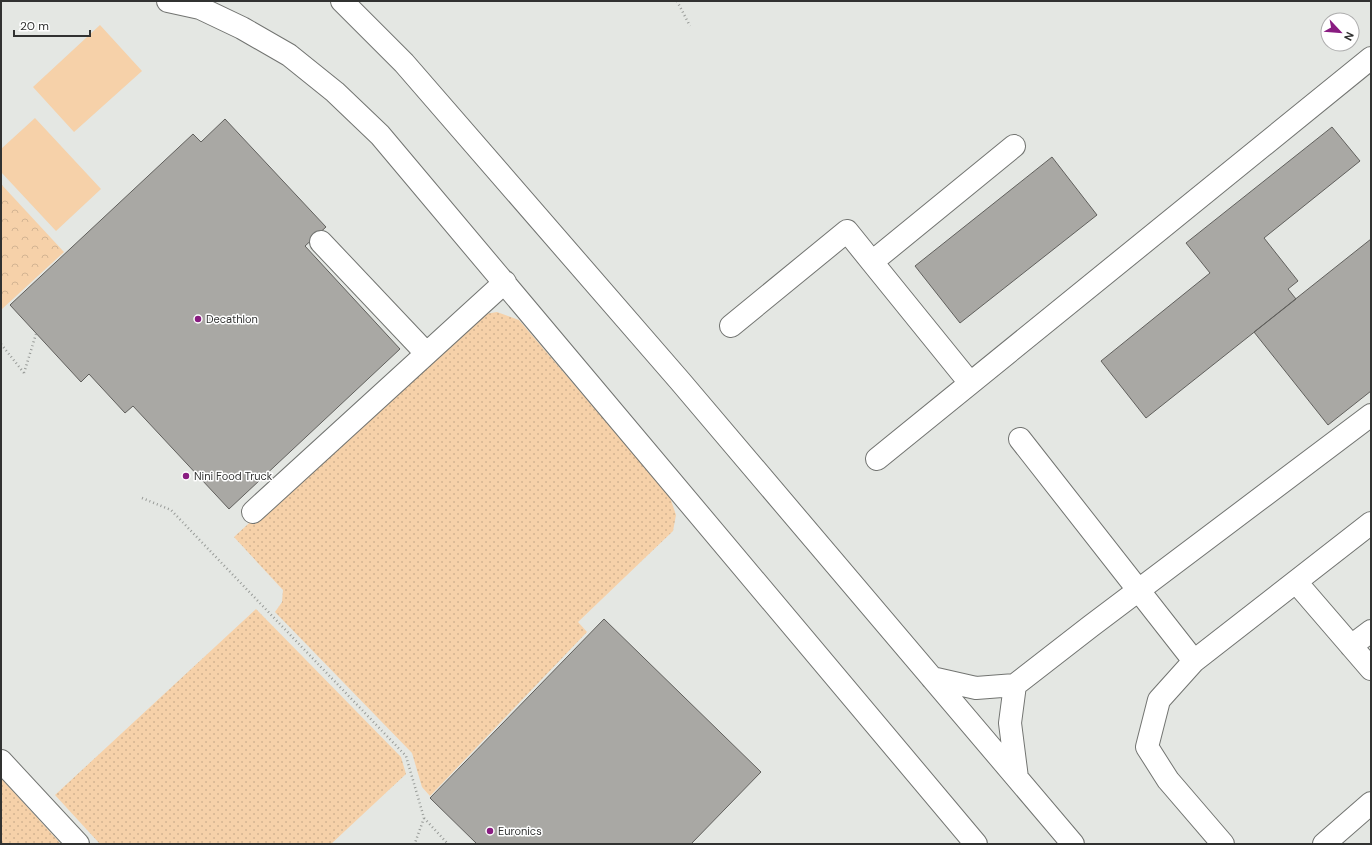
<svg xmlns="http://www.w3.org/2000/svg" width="1372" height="845" font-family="'DM Sans',sans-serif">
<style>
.grass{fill:url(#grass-dots)}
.forest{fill:url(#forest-crowns)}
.pitch{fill:#f6d1a9}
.building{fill:#a9a8a4;stroke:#61605d}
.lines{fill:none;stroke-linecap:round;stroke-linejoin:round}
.minor-casing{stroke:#727471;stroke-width:24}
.path{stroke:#989b98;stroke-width:2.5;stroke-dasharray:1 3;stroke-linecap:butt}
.minor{stroke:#fff;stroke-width:22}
.poi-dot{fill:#891c81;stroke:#fff;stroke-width:1.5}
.labels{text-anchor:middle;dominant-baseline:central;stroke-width:3;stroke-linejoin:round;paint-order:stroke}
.poi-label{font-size:11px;fill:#313231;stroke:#fff;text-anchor:start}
</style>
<defs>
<pattern id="grass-dots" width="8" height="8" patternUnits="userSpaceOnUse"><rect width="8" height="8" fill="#f6d1a9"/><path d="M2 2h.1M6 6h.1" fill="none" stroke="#d3b492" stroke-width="1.8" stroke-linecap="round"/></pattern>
<pattern id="forest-crowns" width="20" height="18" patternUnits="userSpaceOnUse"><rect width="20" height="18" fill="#f6d1a9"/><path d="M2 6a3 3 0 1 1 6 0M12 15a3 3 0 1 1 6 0" fill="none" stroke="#d3b492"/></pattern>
</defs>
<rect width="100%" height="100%" fill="#e4e7e3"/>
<path class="grass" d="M497,312L519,320L670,497L676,515L673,531L578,622L587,632L430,796L422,787L412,753L275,612L282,602L283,590L234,537L474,316Z
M256,609L401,757L406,774L331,844H100L55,795Z
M1,778L61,844H1Z"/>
<path class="forest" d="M1,184L64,252L2,309H1Z"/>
<path class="pitch" d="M100,25L142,71L74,132L33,87Z
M35,118L101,189L56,231L1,172V149Z"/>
<path class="building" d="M225,119L326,227L305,246L400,349L229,509L133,406L125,413L89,374L81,382L10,305L193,134L201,142Z
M1332,127L1360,161L1264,238L1298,281L1288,289L1296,299L1146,418L1101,361L1210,273L1186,243Z
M1052,157L1097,215L960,323L915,266Z
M1371,239V391L1328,425L1254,332Z
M604,619L761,772L691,844H477L430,798Z"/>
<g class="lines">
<defs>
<path id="minor" d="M168,1L200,8L242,28L289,55L335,92L380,135L976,844
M342,1L404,63L680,381L1073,844
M321,242L426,353
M731,326L847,231L872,262
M970,383L872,262L1014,146
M1020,439L1194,661
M877,459L1371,58
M253,512L505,282
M1296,582L1371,669
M1351,646L1371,631
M932,678L976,688L1015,685L1091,626L1371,415
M1015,685L1010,723L1017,778
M1,761L78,844
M1223,844L1168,780L1147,747L1159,700L1194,661L1371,523
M1324,844L1371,803"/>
</defs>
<use href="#minor" class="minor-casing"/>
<path class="path" d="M677,1L690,26
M1,344L24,373
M24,373L36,334
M142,498L171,510L406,756L424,818L415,843
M424,818L448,844"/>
<use href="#minor" class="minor"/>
</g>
<g class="poi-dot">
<circle cx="198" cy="319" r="4"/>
<circle cx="186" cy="476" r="4"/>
<circle cx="490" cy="831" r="4"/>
</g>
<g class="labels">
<g class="poi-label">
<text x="206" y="319">Decathlon</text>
<text x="194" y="476">Nini Food Truck</text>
<text x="498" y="831">Euronics</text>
</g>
</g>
<rect width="1372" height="845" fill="none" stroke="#313231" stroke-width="4"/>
<g transform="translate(1340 32) rotate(116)"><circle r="19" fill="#ffffff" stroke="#adadad"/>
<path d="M0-3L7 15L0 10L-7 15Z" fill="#891c81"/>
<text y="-6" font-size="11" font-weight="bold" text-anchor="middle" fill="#313231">N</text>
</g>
<path d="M14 30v6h76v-6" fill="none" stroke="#313231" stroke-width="2"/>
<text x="20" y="30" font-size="12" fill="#313231" stroke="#ffffff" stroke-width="3" paint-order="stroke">20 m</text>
</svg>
